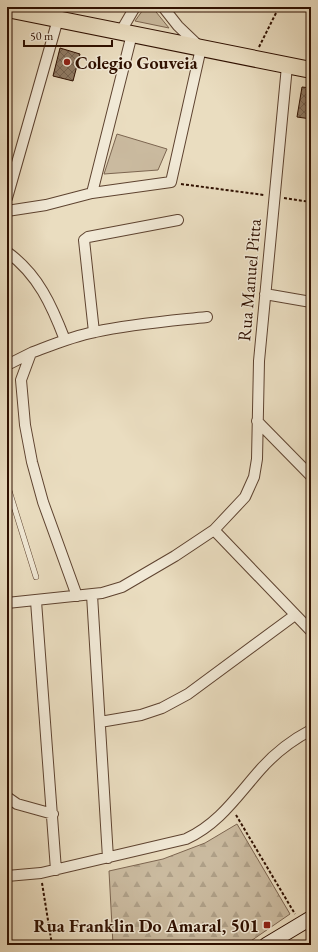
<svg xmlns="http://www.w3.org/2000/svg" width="318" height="952" font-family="'EB Garamond',serif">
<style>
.forest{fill:url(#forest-firs);stroke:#7c6550}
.green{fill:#caba9f;stroke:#7c6550}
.building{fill:url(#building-cross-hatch);stroke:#2f1000}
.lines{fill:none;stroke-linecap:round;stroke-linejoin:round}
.lane-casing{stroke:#5e4330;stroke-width:6}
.street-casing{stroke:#5e4330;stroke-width:12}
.secondary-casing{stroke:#2f1000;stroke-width:16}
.primary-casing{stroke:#2f1000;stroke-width:18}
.path{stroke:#2f1000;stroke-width:2;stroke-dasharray:3 2;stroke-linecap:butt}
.lane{stroke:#f1e9d6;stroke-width:5}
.street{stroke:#f1e9d6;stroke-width:10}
.secondary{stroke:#f1e9d6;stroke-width:14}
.primary{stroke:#eaddc0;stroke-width:16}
.poi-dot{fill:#8f2418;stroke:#f1e9d6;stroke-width:1.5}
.labels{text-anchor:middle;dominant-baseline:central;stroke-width:3;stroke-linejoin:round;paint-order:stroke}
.poi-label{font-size:18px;font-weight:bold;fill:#2f1000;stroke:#f1e9d6;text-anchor:start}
.street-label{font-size:18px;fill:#2f1000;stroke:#f1e9d6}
</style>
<defs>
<pattern id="forest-firs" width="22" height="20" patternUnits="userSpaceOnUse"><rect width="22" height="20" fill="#caba9f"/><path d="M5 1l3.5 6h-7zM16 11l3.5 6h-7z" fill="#ae9f87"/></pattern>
<pattern id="building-cross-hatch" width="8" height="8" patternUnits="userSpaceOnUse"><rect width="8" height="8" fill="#907b64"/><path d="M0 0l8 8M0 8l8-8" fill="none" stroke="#766350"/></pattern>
</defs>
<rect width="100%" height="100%" fill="#eaddc0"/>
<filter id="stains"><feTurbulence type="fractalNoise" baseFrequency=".005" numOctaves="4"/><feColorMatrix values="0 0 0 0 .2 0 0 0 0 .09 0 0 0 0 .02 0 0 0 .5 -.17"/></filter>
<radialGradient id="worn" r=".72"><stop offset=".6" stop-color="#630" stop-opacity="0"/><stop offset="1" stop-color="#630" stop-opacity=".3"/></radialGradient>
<path class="forest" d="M237,824L290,914L245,945H113L109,871L163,859L205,843Z"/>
<path class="green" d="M145,7H152L169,28L135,21Z
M117,134L167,149L158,170L104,174Z"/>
<path class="building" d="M60,48L80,54L73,81L53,76Z
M302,87L311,88V119L297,117Z"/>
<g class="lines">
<defs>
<path id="lane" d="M7,484L36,577"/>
<path id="street" d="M121,31L135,7
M92,193L132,34
M7,198L58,19
M7,211L46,205L92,193L171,182L201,48L178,26L163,7
M7,252C38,274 52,306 65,340
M265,294L311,302
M94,332L84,240L88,237L178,220
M7,365L31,353
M257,421L311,476
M214,530L311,631
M92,595L108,858
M77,596L43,502L32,462L25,425L21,380L31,353C52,345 73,336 95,332C132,324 170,321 207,317
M36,601L56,870
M7,603L102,593L122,587L175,556L214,530L245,497L254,477L257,459L259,361L287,66
M100,722L141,715L162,708L188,694L295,615
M7,797L17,804L53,814
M7,876L41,873L186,839C219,824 237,796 260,770C274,754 292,740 311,730"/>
<path id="secondary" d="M266,945L311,918"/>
<path id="primary" d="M7,9L311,70"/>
</defs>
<use href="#lane" class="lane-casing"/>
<use href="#street" class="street-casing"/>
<use href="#secondary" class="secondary-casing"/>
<use href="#primary" class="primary-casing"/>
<path class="path" d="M259,47L279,7
M181,184L264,195
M284,198L311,202
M236,815L295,914
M42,883L52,945"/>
<use href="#lane" class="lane"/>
<use href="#street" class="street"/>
<use href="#secondary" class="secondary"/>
<use href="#primary" class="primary"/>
</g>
<g class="poi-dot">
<circle cx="67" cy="62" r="4"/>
<rect x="263" y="921" width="8" height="8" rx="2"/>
</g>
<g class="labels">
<g class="poi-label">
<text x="75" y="62">Colegio Gouveia</text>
<text x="259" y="925" text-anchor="end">Rua Franklin Do Amaral, 501</text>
</g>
<g class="street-label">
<text transform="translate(249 280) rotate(-85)">Rua Manuel Pitta</text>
</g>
</g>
<rect width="318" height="952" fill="none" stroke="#eaddc0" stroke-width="24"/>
<rect x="8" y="8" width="302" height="936" fill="none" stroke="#2f1000" stroke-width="2"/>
<rect x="12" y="12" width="294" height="928" fill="none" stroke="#2f1000"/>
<path d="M24 40v6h88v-6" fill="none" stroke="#2f1000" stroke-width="2"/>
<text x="30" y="40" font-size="12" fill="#2f1000" stroke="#f1e9d6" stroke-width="3" paint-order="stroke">50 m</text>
<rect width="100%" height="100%" filter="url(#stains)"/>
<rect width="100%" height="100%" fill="url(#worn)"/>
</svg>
